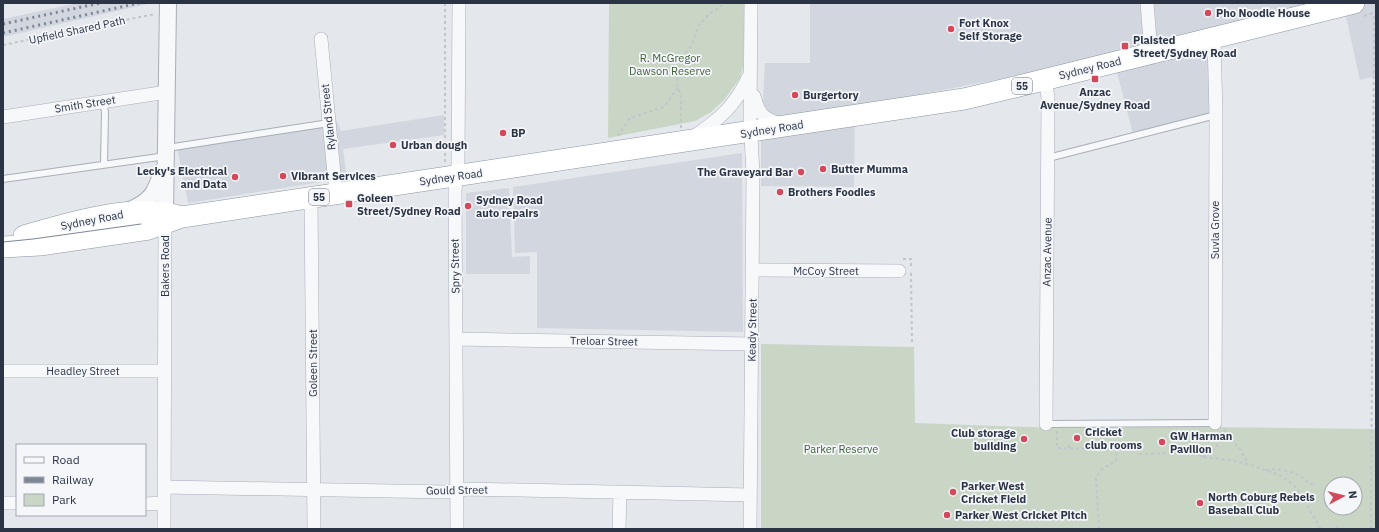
<svg xmlns="http://www.w3.org/2000/svg" width="1379" height="532" font-family="'IBM Plex Sans',sans-serif">
<style>
.built{fill:#d2d6de}
.green{fill:#c9d6c5;fill-rule:evenodd}
.lines{fill:none;stroke-linecap:round;stroke-linejoin:round}
.service-casing{stroke:#a9aeb7;stroke-width:8}
.minor-casing{stroke:#a9aeb7;stroke-width:14}
.tertiary-casing{stroke:#a9aeb7;stroke-width:18}
.trunk-casing{stroke:#8b94a3;stroke-width:22}
.path{stroke:#c2c5cb;stroke-width:2;stroke-dasharray:3 3;stroke-linecap:butt}
.service{stroke:#f7f8fa;stroke-width:6}
.minor{stroke:#f7f8fa;stroke-width:13}
.tertiary{stroke:#f7f8fa;stroke-width:16}
.trunk{stroke:#fff;stroke-width:21}
.tram{stroke:#7d8696;stroke-width:1}
.rail{stroke:#7d8696;stroke-width:3;stroke-dasharray:2 4;stroke-linecap:butt}
.poi-dot{fill:#d1495b;stroke:#f4f6f9;stroke-width:1.5}
.labels{text-anchor:middle;dominant-baseline:central;stroke-width:3.5;stroke-linejoin:round;paint-order:stroke}
.shield{fill:#f4f6f9;stroke:#676e7b;stroke-width:1}
.shield-label{font-size:10px;font-weight:bold;fill:#2b3445}
.poi-label{font-size:11px;font-weight:bold;fill:#2b3445;stroke:#f4f6f9;text-anchor:start}
.street-label{font-size:11px;fill:#2b3445;stroke:#f4f6f9}
.park-label{font-size:11px;fill:#3f6138;stroke:#f4f6f9}
</style>
<rect width="100%" height="100%" fill="#e4e7ec"/>
<path class="built" d="M78,3H152L3,37V19Z
M810,3H1323L1210,33L1211,114L1133,134L1113,57L855,107L854,187L761,186V139L765,63H810Z
M1343,3H1376V76L1360,80Z
M444,115V135L343,149L347,178L188,203L177,147L336,119L341,131Z
M742,153L743,332L537,328V252L515,253L513,187Z
M509,188L512,257L530,256V274H466V193Z"/>
<path class="green" d="M609,3H745L743,67L740,78L724,100L711,112L695,121L608,138Z
M761,344L914,347L915,423L1055,428L1201,427L1376,429V529H761ZM1331,484H1355V508H1331Z"/>
<g class="lines">
<defs>
<path id="service" d="M103,101L105,112L104,163
M167,148L329,123
M1048,158L1216,115
M3,179L166,156
M1046,424L1215,423"/>
<path id="minor" d="M1147,3L1151,53
M1214,38L1216,115L1215,423
M321,39L336,194
M1045,79L1048,97L1046,424
M754,96C759,116 764,118 782,125
M3,117L167,92
M693,137C720,119 735,106 749,76
M311,198L314,529
M753,270L899,271
M456,339L752,344
M3,371H164
M164,487L446,492L467,489L750,495
M3,503H17
M145,504L163,503
M164,529L165,223
M457,529L455,191L458,164L459,3
M619,529L620,493
M750,529L753,174L750,118L751,3"/>
<path id="tertiary" d="M128,211C152,201 155,193 163,170
M165,213L168,3"/>
<path id="trunk" d="M24,236C70,223 135,202 182,217
M3,247L40,245L149,229L182,217L964,99L1023,85L1354,3"/>
</defs>
<use href="#service" class="service-casing"/>
<use href="#minor" class="minor-casing"/>
<use href="#tertiary" class="tertiary-casing"/>
<use href="#trunk" class="trunk-casing"/>
<path class="path" d="M1364,16L1376,12
M3,45L155,14
M681,128V98L677,83L679,61L692,45L698,26L709,14L726,3
M618,136L630,118L664,107L678,87
M445,162V3
M903,259H911V267
M911,273L912,344
M1225,429L1226,433L1240,449L1248,464
M1057,431V448L1138,450L1139,454L1195,453L1202,457L1229,460L1248,464L1282,476L1297,488L1321,529
M1069,448V443
M1202,457L1211,453L1226,433
M1266,470C1275,468 1293,471 1300,476C1306,480 1309,484 1316,486
M1336,526L1338,529
M1099,529L1096,479C1100,468 1106,466 1116,462L1117,443
M1371,529L1374,13"/>
<use href="#service" class="service"/>
<use href="#minor" class="minor"/>
<use href="#tertiary" class="tertiary"/>
<use href="#trunk" class="trunk"/>
<path class="tram" d="M3,242L33,239L141,224"/>
<path class="rail" d="M3,24L100,3
M3,33L139,3"/>
</g>
<g class="poi-dot">
<circle cx="1208" cy="13" r="4"/>
<circle cx="951" cy="29" r="4"/>
<rect x="1121" y="42" width="8" height="8" rx="2"/>
<rect x="1091" y="75" width="8" height="8" rx="2"/>
<circle cx="795" cy="95" r="4"/>
<circle cx="503" cy="133" r="4"/>
<circle cx="393" cy="145" r="4"/>
<circle cx="823" cy="169" r="4"/>
<circle cx="801" cy="172" r="4"/>
<circle cx="283" cy="176" r="4"/>
<circle cx="235" cy="177" r="4"/>
<circle cx="780" cy="192" r="4"/>
<rect x="345" y="200" width="8" height="8" rx="2"/>
<circle cx="468" cy="206" r="4"/>
<circle cx="1077" cy="438" r="4"/>
<circle cx="1024" cy="439" r="4"/>
<circle cx="1162" cy="442" r="4"/>
<circle cx="953" cy="492" r="4"/>
<circle cx="1200" cy="503" r="4"/>
<circle cx="947" cy="515" r="4"/>
</g>
<g class="labels">
<g class="shield">
<rect x="1012" y="78" width="20" height="16" rx="3"/>
<rect x="309" y="189" width="20" height="16" rx="3"/>
</g>
<g class="shield-label">
<text x="1022" y="86">55</text>
<text x="319" y="197">55</text>
</g>
<g class="poi-label">
<text x="1216" y="13">Pho Noodle House</text>
<text x="959" y="23">Fort Knox<tspan x="959" dy="13">Self Storage</tspan></text>
<text x="1133" y="40">Plaisted<tspan x="1133" dy="13">Street/Sydney Road</tspan></text>
<text x="1095" y="92" text-anchor="middle">Anzac<tspan x="1095" dy="13">Avenue/Sydney Road</tspan></text>
<text x="803" y="95">Burgertory</text>
<text x="511" y="133">BP</text>
<text x="401" y="145">Urban dough</text>
<text x="831" y="169">Butter Mumma</text>
<text x="227" y="171" text-anchor="end">Lecky's Electrical<tspan x="227" dy="13">and Data</tspan></text>
<text x="793" y="172" text-anchor="end">The Graveyard Bar</text>
<text x="291" y="176">Vibrant Services</text>
<text x="788" y="192">Brothers Foodies</text>
<text x="357" y="198">Goleen<tspan x="357" dy="13">Street/Sydney Road</tspan></text>
<text x="476" y="200">Sydney Road<tspan x="476" dy="13">auto repairs</tspan></text>
<text x="1085" y="432">Cricket<tspan x="1085" dy="13">club rooms</tspan></text>
<text x="1016" y="433" text-anchor="end">Club storage<tspan x="1016" dy="13">building</tspan></text>
<text x="1170" y="436">GW Harman<tspan x="1170" dy="13">Pavilion</tspan></text>
<text x="961" y="486">Parker West<tspan x="961" dy="13">Cricket Field</tspan></text>
<text x="1208" y="497">North Coburg Rebels<tspan x="1208" dy="13">Baseball Club</tspan></text>
<text x="955" y="515">Parker West Cricket Pitch</text>
</g>
<g class="street-label">
<text transform="translate(77 30) rotate(-12)">Upfield Shared Path</text>
<text transform="translate(1090 68) rotate(-14)">Sydney Road</text>
<text transform="translate(85 104) rotate(-9)">Smith Street</text>
<text transform="translate(328 117) rotate(-96)">Ryland Street</text>
<text transform="translate(772 129) rotate(-9)">Sydney Road</text>
<text transform="translate(451 177) rotate(-8)">Sydney Road</text>
<text transform="translate(92 220) rotate(-11)">Sydney Road</text>
<text transform="translate(1215 230) rotate(-90)">Suvla Grove</text>
<text transform="translate(1047 252) rotate(-89)">Anzac Avenue</text>
<text transform="translate(165 266) rotate(-90)">Bakers Road</text>
<text transform="translate(455 266) rotate(-91)">Spry Street</text>
<text x="826" y="271">McCoy Street</text>
<text transform="translate(752 330) rotate(-89)">Keady Street</text>
<text transform="translate(604 341) rotate(1)">Treloar Street</text>
<text transform="translate(313 363) rotate(-90)">Goleen Street</text>
<text x="83" y="371">Headley Street</text>
<text transform="translate(457 490) rotate(-1)">Gould Street</text>
</g>
<g class="park-label">
<text x="670" y="58">R. McGregor<tspan x="670" dy="13">Dawson Reserve</tspan></text>
<text x="841" y="449">Parker Reserve</text>
</g>
</g>
<rect width="1379" height="532" fill="none" stroke="#2b3445" stroke-width="8"/>
<rect x="16" y="444" width="130" height="72" fill="#f4f6f9" stroke="#a4a8b1"/>
<rect x="24" y="457" width="20" height="6" fill="#f7f8fa" stroke="#a4a8b1"/>
<text x="52" y="464" font-size="12" fill="#2b3445">Road</text>
<rect x="24" y="477" width="20" height="6" fill="#7d8696" stroke="#a4a8b1"/>
<text x="52" y="484" font-size="12" fill="#2b3445">Railway</text>
<rect x="24" y="494" width="20" height="12" fill="#c9d6c5" stroke="#a4a8b1"/>
<text x="52" y="504" font-size="12" fill="#2b3445">Park</text>
<g transform="translate(1343 496) rotate(83)"><circle r="19" fill="#f4f6f9" stroke="#a4a8b1"/>
<path d="M0-3L7 15L0 10L-7 15Z" fill="#d1495b"/>
<text y="-6" font-size="11" font-weight="bold" text-anchor="middle" fill="#2b3445">N</text>
</g>
</svg>
